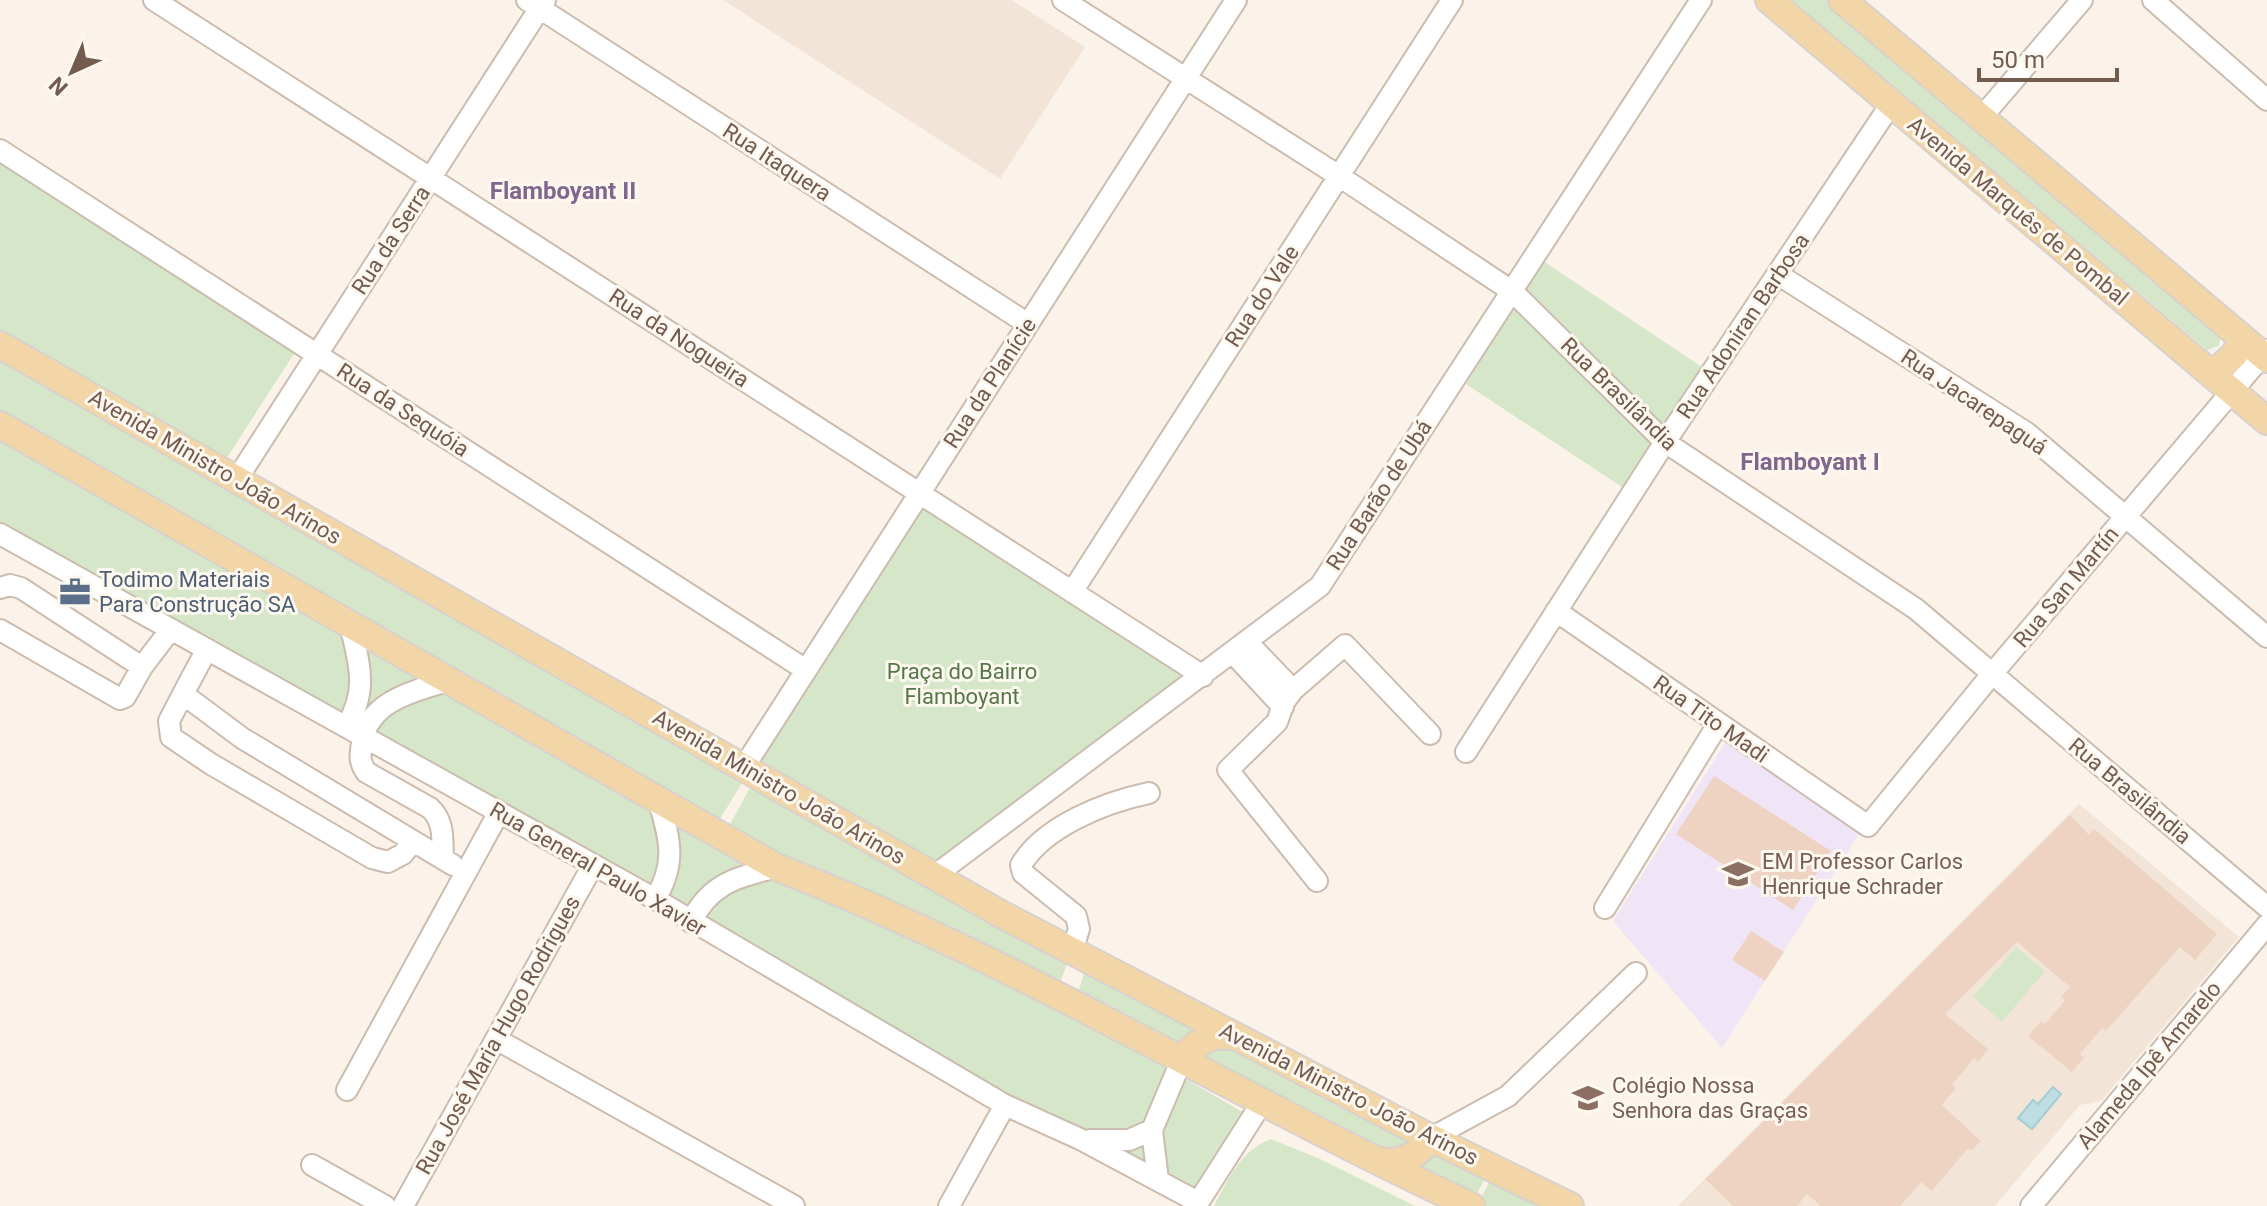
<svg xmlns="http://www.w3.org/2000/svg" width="2267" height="1206" font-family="Roboto,sans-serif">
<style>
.residential{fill:#f2e5d8}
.education{fill:#f0e5f7}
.green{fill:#d5e7c8}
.water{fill:#bfdee3;stroke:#a6cdd4;stroke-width:2}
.building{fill:#eed3c3}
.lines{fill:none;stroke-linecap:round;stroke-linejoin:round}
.minor-casing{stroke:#ccbcaf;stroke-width:24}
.major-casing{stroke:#d8d1ce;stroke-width:30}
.minor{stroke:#fff;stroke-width:20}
.major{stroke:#f3d6a7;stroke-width:26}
.labels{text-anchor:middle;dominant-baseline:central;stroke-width:6;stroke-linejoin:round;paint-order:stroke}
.street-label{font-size:22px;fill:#735b4f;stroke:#fdf8ef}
.service-label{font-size:22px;fill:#4e5e75;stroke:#fdf8ef;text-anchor:start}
.park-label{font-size:22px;fill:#567848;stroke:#fdf8ef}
.education-label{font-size:22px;fill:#785e54;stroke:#fdf8ef;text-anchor:start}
.neighbourhood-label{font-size:24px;font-weight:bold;fill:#81668e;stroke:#fdf8ef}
</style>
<rect width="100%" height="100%" fill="#fbf3e9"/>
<path class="residential" d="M723,0H1012L1085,47L1000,179Z
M2079,804L2239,937L2101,1101L2080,1105L1995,1206H1678Z"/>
<path class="education" d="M1728,738L1864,826L1722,1048L1613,921Z"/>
<path class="green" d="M1790,0H1829L2221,334L2219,346L2207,350Z
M0,158L297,349L223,464L0,337Z
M1543,261L1708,371L1631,493L1466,384Z
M0,357L745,778L717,824L0,413Z
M0,435L1163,1066L1246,1114L1191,1192L1002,1094L483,790L375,735L0,526Z
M920,493L1203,676L934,876L744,767Z
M756,777L1068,961L1057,991L725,833Z
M2016,947L2045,971L2002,1022L1973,997Z
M1086,967L1488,1173L1472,1203L1076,998Z
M1271,1139L1320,1159L1415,1206H1214C1229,1178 1240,1151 1271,1139Z
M1492,1176L1553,1206H1477Z"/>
<path class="water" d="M2053,1087L2061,1094L2032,1129L2018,1118L2033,1100L2038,1104Z"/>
<path class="building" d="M1714,776L1831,851L1793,910L1676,834Z
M2070,815L2089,835L2094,829L2217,934L2195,960L2180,947L2106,1031L2102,1028L2080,1054L2084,1058L2072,1072L2028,1036L2041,1021L2045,1024L2065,1000L2061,997L2070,987L2017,942L1945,1014L1988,1049L1978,1062L1974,1058L1952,1085L1956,1088L1942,1105L1981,1141L1971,1151L1968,1148L1932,1191L1921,1182L1900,1206H1821L1807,1194L1797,1206H1733L1705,1179Z
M1751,931L1784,952L1765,981L1732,960Z"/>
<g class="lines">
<defs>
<path id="minor" d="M154,0L1203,676
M527,0L1028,324
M1063,0L1339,176L1513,292L1665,442L1916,609L2267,907
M2153,0L2267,100
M1981,118L2082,0
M0,150L806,670
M1779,275L2027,433L2267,637
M237,479L545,0
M0,534L655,899L1005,1105L1080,1139L1198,1202
M0,588L10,585L21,588L142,667
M1072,592L1452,0
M1556,611L1868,826L1992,674L2267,350
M0,630L120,699L125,697L142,667L171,629
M1247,642L1293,690L1345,645L1430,734
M1233,653L1283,707
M448,681C414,691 368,701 362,743C360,756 359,761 366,772L430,808C445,822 442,840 443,859L453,865
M1293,690L1284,702L1277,722L1228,770L1317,881
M183,694L207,649
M346,727C369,690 359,663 350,624
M1466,752L1665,442L1891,104
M744,767L1236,0
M413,841L403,854L388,862L372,858L211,764L171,737L169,721L183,694L242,738L443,859
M934,876L1320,586L1701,0
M655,899C678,862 669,837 658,798
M1605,908L1718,724
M691,922C710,883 736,878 776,867
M1072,951L1079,929L1076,916L1023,873L1021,865C1044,826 1106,802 1149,793
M496,1039L794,1206
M347,1090L499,812
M1431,1138L1508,1096L1636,973
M1090,1140H1129L1152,1130
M312,1165L385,1206
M1158,1180L1152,1130L1182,1059
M403,1206L593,865
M949,1206L1005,1105
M1196,1206L1263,1101
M2031,1206L2267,925"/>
<path id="major" d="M1769,0L2267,421
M1842,0L2267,359
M0,345L1001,914L1431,1138L1570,1206
M2212,375L2234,355L2243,339
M0,425L776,867C1016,960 1237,1097 1471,1206
M1182,1059C1196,1042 1213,1031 1236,1037
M1377,1160C1400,1166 1417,1156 1431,1138"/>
</defs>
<use href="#minor" class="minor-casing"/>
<use href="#major" class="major-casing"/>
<use href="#minor" class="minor"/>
<use href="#major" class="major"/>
</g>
<defs>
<symbol id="office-bare" viewBox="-9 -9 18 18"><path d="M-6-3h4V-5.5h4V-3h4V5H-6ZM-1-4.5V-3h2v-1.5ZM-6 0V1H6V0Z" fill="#5c6f8a" stroke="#fdf8ef" stroke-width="2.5" paint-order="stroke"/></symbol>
<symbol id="school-bare" viewBox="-9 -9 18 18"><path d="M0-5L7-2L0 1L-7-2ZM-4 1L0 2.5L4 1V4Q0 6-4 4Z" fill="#8d6e63" stroke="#fdf8ef" stroke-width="2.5" paint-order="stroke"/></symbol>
</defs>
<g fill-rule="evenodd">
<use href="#office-bare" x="53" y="570" width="44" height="44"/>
<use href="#school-bare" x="1716" y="852" width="44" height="44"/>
<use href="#school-bare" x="1566" y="1076" width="44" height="44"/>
</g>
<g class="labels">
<g class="street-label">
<text transform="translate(777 162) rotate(33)">Rua Itaquera</text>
<text transform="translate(2018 211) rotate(40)">Avenida Marquês de Pombal</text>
<text transform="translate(391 240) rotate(-57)">Rua da Serra</text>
<text transform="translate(1262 296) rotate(-57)">Rua do Vale</text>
<text transform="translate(1743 326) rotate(-56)">Rua Adoniran Barbosa</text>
<text transform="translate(679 338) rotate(33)">Rua da Nogueira</text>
<text transform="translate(990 383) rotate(-57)">Rua da Planície</text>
<text transform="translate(1619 394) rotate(44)">Rua Brasilândia</text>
<text transform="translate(1974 402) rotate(34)">Rua Jacarepaguá</text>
<text transform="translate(403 410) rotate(33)">Rua da Sequóia</text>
<text transform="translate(215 467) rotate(30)">Avenida Ministro João Arinos</text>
<text transform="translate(1379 495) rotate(-57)">Rua Barão de Ubá</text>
<text transform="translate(2066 587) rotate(-50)">Rua San Martín</text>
<text transform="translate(1711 719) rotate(35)">Rua Tito Madi</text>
<text transform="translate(779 787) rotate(30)">Avenida Ministro João Arinos</text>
<text transform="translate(2130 791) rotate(40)">Rua Brasilândia</text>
<text transform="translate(598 869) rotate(30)">Rua General Paulo Xavier</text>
<text transform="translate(498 1035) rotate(-61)">Rua José Maria Hugo Rodrigues</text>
<text transform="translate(2149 1065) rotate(-50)">Alameda Ipê Amarelo</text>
<text transform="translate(1349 1094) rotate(27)">Avenida Ministro João Arinos</text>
</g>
<g class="service-label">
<text x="99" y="579">Todimo Materiais<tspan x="99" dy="25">Para Construção SA</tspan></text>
</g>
<g class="park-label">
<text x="962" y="671">Praça do Bairro<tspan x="962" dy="25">Flamboyant</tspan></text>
</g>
<g class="education-label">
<text x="1762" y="861">EM Professor Carlos<tspan x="1762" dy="25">Henrique Schrader</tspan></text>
<text x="1612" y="1085">Colégio Nossa<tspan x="1612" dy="25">Senhora das Graças</tspan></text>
</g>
<g class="neighbourhood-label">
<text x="563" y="191">Flamboyant II</text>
<text x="1810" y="462">Flamboyant I</text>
</g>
</g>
<g transform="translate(72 72) rotate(224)" stroke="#fdf8ef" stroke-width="6" paint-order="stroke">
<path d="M0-6L14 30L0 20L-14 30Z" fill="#735b4f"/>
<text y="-12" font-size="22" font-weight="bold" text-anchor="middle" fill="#735b4f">N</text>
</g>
<path d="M1979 68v12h138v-12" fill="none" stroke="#735b4f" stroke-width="4"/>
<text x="1991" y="68" font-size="24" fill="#735b4f" stroke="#fdf8ef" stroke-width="6" paint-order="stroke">50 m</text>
</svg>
